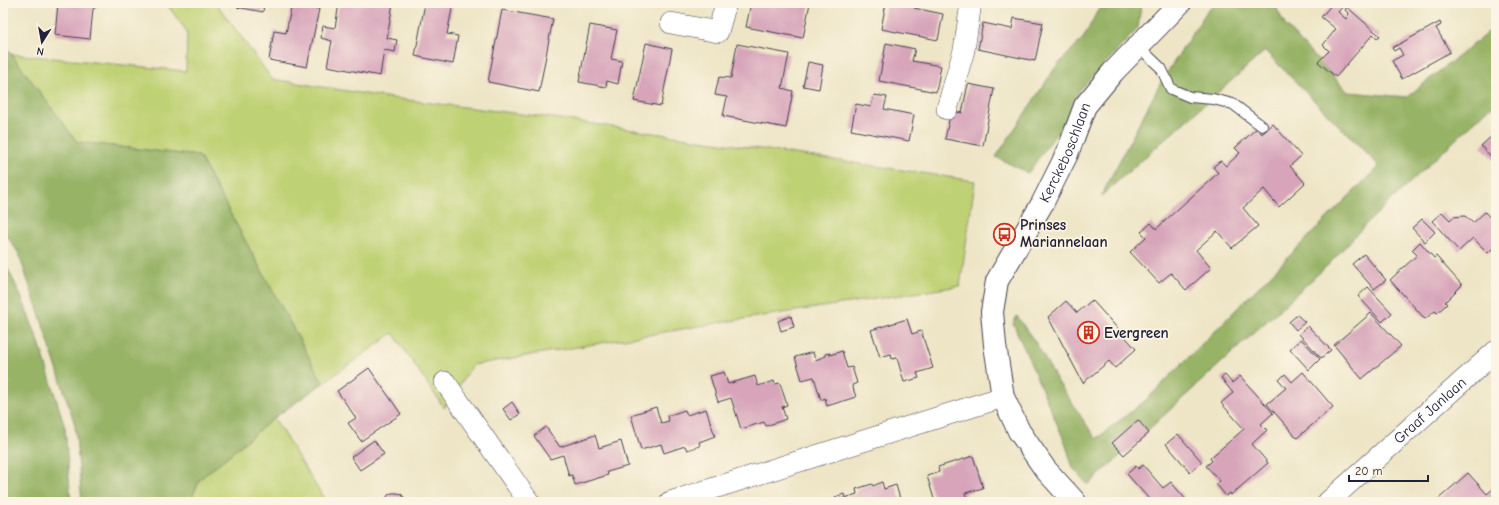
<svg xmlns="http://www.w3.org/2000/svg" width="1499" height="505" font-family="'Comic Neue',sans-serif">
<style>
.green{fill:#bfd174;stroke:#707a58}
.forest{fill:#97b366;stroke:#5c6a50}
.building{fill:#d7a4ba}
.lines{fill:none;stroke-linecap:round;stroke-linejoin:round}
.service-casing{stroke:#413f50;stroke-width:12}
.minor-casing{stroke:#413f50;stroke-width:22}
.tertiary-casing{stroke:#413f50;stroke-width:24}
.service{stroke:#fff;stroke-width:10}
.minor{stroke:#fff;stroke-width:21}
.tertiary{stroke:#fff;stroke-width:22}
.labels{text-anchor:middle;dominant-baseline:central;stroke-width:3.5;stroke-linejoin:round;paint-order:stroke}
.street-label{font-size:15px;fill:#22223b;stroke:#fcf5e5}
.poi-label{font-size:15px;font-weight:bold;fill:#22223b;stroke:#fcf5e5;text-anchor:start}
</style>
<rect width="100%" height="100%" fill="#fcf5e5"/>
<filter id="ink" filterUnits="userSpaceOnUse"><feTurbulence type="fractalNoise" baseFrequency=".025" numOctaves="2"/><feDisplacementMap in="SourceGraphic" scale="8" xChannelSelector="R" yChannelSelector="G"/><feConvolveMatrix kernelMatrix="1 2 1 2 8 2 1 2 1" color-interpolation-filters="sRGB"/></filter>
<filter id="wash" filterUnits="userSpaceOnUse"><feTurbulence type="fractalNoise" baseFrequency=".012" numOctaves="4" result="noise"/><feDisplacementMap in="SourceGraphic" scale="16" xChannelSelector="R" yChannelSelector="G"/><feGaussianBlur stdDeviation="0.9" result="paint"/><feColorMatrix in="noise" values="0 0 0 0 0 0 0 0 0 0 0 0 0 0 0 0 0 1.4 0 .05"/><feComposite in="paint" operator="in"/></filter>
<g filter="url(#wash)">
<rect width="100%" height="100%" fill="#eee5c6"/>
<path class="green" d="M166,3H216L272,79L391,98L553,118L975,181L960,286L717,323L473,365L444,408L393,333L323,383L199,156L77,142L11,54L186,71L187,32Z
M274,418L326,502H190L200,479Z"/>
<path class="forest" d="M1111,3H1140L1141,6L1138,28L1079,91L1064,123L1028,173L996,157L1055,68L1084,37L1098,10Z
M1215,3H1274L1285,25L1348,92L1407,97L1496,26V104L1487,110L1366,224L1329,264L1088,485L1073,468L1065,442L1013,323L1017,316L1037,345L1058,382L1096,439L1146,400L1379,166L1265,51L1101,196L1161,82L1205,14Z
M3,43L77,142L199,156L323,383L274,418L200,479L190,502H82L75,425L40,316L18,252L3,230Z
M3,259L20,294L39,342L65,428L71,502H3Z"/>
<g id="blocks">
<path class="building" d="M58,3H102L93,9L90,39L55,35Z
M238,3H264L263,12L237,7Z
M292,3L319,9L307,67L269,60L274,31L286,33Z
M339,3H393L387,38L397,40L395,52L384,50L380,76L327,66L332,41L321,38L323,26L335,28Z
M425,3L453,4L447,34L458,36L453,64L415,56Z
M751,3H766L781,6V3H810L803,38L746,27Z
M886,3H915L914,8L943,14L938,40L881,29Z
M1333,3H1342L1344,5L1338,12L1346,19L1349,14L1345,10L1347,7L1380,36L1377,38L1373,34L1336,77L1318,62L1329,51L1323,45L1336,29L1321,17Z
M502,10L553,19L539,92L488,82Z
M1014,18L1043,23L1035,61L978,49L983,23L1012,29Z
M1440,22L1441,25L1436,28L1450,52L1402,79L1392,61L1403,55L1399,48L1394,51L1392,48Z
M590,25L617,30L611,59L622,61L618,84L607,81L606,87L579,82Z
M646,43L672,49L661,106L634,101Z
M886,43L915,49L912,61L941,66L936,92L879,81Z
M737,44L789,54L782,88L793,91L786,128L723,116L727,97L715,95L719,77L731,78Z
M808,62L823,65L819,89L803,86Z
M968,84L994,89L983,146L945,139L951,111L962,113Z
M874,95L887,97L884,109L914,115L909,141L851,130L856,104L871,107Z
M1273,124L1301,156L1290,166L1305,183L1279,207L1264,189L1243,208L1258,226L1232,248L1217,231L1206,241L1196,250L1211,268L1186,290L1171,273L1159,283L1130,252L1146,237L1141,232L1151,223L1156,229L1178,209L1218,173L1213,167L1220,161H1221L1226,166L1240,153L1235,148L1257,128L1262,134Z
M1496,132V162L1481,146Z
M1442,212L1450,220L1453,217L1465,216L1473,223L1485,212L1496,225V250L1494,247L1488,253L1473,238L1459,251L1432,221Z
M1422,219L1435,232L1425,242L1412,228Z
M1420,242L1434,258L1436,256L1462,285L1445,302L1447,304L1437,313L1435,311L1425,319L1390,280L1417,255L1412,250Z
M1364,254L1386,280L1374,289L1352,264Z
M1368,287L1392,313L1382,322L1358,296Z
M1092,300L1136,349L1115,368L1109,361L1083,383L1048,317L1066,301L1077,313Z
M1371,313L1401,346L1362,379L1334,345Z
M1297,315L1305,322L1296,330L1289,322Z
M791,316L794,327L781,331L778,321Z
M907,319L912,334L921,331L933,368L917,373L919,378L904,382L897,358L892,359L891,354L880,357L871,330Z
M1308,326L1331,350L1321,358L1299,334Z
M1301,339L1320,359L1309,370L1290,349Z
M842,351L847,368L852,367L857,383L852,385L856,397L827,406L825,398L821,400L814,377L802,380L795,357L813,352L815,360L826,356L825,354L830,353V355Z
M369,368L401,414L361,441L348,423L356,418L337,391Z
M724,372L728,384L755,376L758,386L774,381L775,384L780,383L787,405L782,407L786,419L766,426L764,422L741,429L731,398L718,402L710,376Z
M1303,372L1333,407L1297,438L1267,404L1286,388L1279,380L1285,374L1292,382Z
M1225,375L1232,383L1240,376L1273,413L1261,424L1267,430L1252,444L1268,463L1231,495L1230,493L1226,496L1216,484L1220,481L1206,466L1212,461L1210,458L1244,429L1221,403L1233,393L1221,378Z
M512,402L520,414L511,420L503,409Z
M656,407L661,423L669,421L667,416L685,410L687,415L706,409L715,436L699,442L700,446L687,450L685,446L664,453L661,444L641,450L631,415Z
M1138,420L1149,433L1124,455L1112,443Z
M546,427L560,447L595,435L599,448L621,441L628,466L607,472L608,475L575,485L572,475L569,476L563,455L550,459L534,436Z
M1178,434L1202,462L1190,472L1166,444Z
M374,440L384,454L360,470L351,457Z
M973,456L983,488L965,493L967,500L960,502H935L927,476L939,472L938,467Z
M1143,465L1163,488L1171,482L1188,502H1149L1148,500L1149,499L1127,474L1136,466L1138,469Z
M1468,473L1487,494L1493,489L1496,493V502H1435Z
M882,482L884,489L896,485L901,502H837L835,497L844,494L845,498L857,494L856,489L872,484L873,486Z
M392,493H397L401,494L408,502H385L388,495Z"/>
</g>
</g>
<g filter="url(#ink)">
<use href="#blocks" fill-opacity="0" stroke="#413f50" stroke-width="1"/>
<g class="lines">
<defs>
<path id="service" d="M1138,46L1161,68L1171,89L1190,97L1213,99L1233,104L1262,126"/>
<g id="minor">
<path d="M671,23L718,32L726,3"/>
<path d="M947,109L964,50L971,3"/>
<path d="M445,382L529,502"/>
<path d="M670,502L1003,397"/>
<path id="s1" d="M1328,502L1496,351"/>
</g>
<g id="tertiary">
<path id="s2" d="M1075,502L1045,469L1019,431L1003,397L995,345L992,312L997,281L1042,204L1067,154L1085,106L1113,72L1180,3"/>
</g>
</defs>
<use href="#service" class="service-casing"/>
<use href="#minor" class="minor-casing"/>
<use href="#tertiary" class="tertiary-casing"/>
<use href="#service" class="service"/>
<use href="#minor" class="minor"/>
<use href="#tertiary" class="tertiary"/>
</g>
</g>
<defs>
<symbol id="bus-ring" viewBox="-11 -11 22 22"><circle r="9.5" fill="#fcf5e5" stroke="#c8321e" stroke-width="1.5"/><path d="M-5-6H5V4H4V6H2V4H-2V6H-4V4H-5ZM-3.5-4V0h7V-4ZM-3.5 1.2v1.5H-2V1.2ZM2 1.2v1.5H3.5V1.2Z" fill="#c8321e"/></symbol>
<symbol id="building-ring" viewBox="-11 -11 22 22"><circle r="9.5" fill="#fcf5e5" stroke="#c8321e" stroke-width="1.5"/><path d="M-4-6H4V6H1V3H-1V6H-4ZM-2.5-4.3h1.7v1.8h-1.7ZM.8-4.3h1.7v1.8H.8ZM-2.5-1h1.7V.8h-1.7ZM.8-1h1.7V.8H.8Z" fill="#c8321e"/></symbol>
</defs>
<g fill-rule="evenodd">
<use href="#bus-ring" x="992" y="222" width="25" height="25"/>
<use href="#building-ring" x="1076" y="320" width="25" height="25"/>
</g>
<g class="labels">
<g class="street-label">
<text stroke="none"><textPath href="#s2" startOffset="391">Kerckeboschlaan</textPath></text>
<text stroke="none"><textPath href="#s1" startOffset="137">Graaf Janlaan</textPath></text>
</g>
<g class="poi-label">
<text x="1020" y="225">Prinses<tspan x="1020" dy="17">Mariannelaan</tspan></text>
<text x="1104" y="333">Evergreen</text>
</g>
</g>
<rect width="1499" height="505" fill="none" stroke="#fcf5e5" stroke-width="16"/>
<g transform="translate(42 42) rotate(191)" stroke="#fcf5e5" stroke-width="3" paint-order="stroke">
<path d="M0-3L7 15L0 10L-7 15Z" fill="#22223b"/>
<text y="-6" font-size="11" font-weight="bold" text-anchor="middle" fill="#22223b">N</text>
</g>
<path d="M1349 475v6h79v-6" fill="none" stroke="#22223b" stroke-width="2"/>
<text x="1355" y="475" font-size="12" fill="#22223b" stroke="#fcf5e5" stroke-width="3" paint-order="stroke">20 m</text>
</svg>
